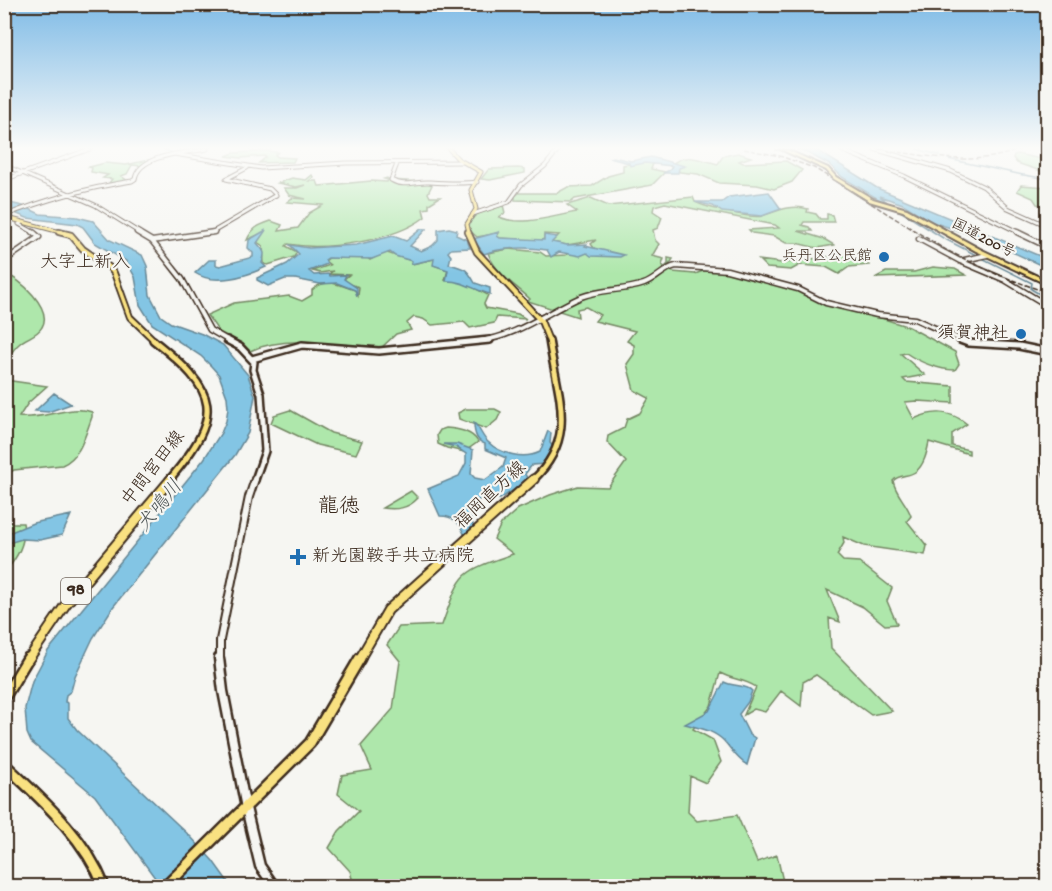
<svg xmlns="http://www.w3.org/2000/svg" width="1052" height="891" font-family="'Gochi Hand','Klee One',sans-serif">
<style>
.green{fill:#aee7ab;stroke:#748864;stroke-width:1.5}
.water{fill:#83c5e4;stroke:#668795;stroke-width:1.5}
.lines{fill:none;stroke-linecap:round;stroke-linejoin:round}
.stream{stroke:#668795;stroke-width:1.5}
.secondary-far4-casing{stroke:#3b2a1e;stroke-width:5}
.secondary-far3-casing{stroke:#3b2a1e;stroke-width:7}
.secondary-far2-casing{stroke:#3b2a1e;stroke-width:10}
.secondary-far1-casing{stroke:#3b2a1e;stroke-width:10}
.secondary-casing{stroke:#3b2a1e;stroke-width:13}
.primary-far4-casing{stroke:#3b2a1e;stroke-width:5}
.primary-far3-casing{stroke:#3b2a1e;stroke-width:8}
.primary-far2-casing{stroke:#3b2a1e;stroke-width:10}
.primary-far1-casing{stroke:#3b2a1e;stroke-width:12}
.primary-casing{stroke:#3b2a1e;stroke-width:14}
.highway-casing{stroke:#3b2a1e;stroke-width:4}
.secondary-far4{stroke:#f6f6f2;stroke-width:3}
.secondary-far3{stroke:#f6f6f2;stroke-width:4}
.secondary-far2{stroke:#f6f6f2;stroke-width:5}
.secondary-far1{stroke:#f6f6f2;stroke-width:6}
.secondary{stroke:#f6f6f2;stroke-width:8}
.primary-far4{stroke:#f9e181;stroke-width:3}
.primary-far3{stroke:#f9e181;stroke-width:4.5}
.primary-far2{stroke:#f9e181;stroke-width:5}
.primary-far1{stroke:#f9e181;stroke-width:8}
.primary{stroke:#f9e181;stroke-width:9}
.highway{fill:#f9e181;fill-rule:evenodd}
.rail{stroke:#3b2a1e;stroke-width:1.5;stroke-dasharray:5 2;stroke-linecap:butt}
.poi-dot{fill:#1f6fb2;stroke:#f6f6f2;stroke-width:2}
.labels{text-anchor:middle;dominant-baseline:central;stroke-width:4.5;stroke-linejoin:round;paint-order:stroke}
.far-street-label{font-size:15px;fill:#3b2a1e;stroke:#f6f6f2}
.far-poi-label{font-size:15px;fill:#3b2a1e;stroke:#f6f6f2;text-anchor:end}
.shield{fill:#f6f6f2;stroke:#73675e;stroke-width:1.5}
.shield-label{font-size:16px;font-weight:bold;fill:#3b2a1e}
.far-quarter-label{font-size:18px;fill:#3b2a1e;stroke:#f6f6f2}
.poi-label{font-size:18px;fill:#3b2a1e;stroke:#f6f6f2;text-anchor:end}
.street-label{font-size:18px;fill:#3b2a1e;stroke:#f6f6f2}
.water-label{font-size:20px;font-style:italic;fill:#515859;stroke:#f6f6f2}
.quarter-label{font-size:21px;fill:#3b2a1e;stroke:#f6f6f2}
</style>
<rect width="100%" height="100%" fill="#f6f6f2"/>
<filter id="ink" filterUnits="userSpaceOnUse"><feTurbulence type="fractalNoise" baseFrequency=".0167" numOctaves="2"/><feDisplacementMap in="SourceGraphic" scale="12" xChannelSelector="R" yChannelSelector="G"/><feConvolveMatrix kernelMatrix="1 2 1 2 8 2 1 2 1" color-interpolation-filters="sRGB"/></filter>
<g filter="url(#ink)">
<path class="green" d="M266,151L278,152L275,155L278,157L295,158L293,162L259,163L266,157L264,156L241,158L226,156L234,153Z
M738,153L751,157L739,161L743,163L786,161L802,170L792,182L774,189L757,185L719,183L698,174L680,172L670,166C684,151 701,160 718,164L723,156Z
M1017,154L1047,160V173L1017,163L1013,158L1014,155Z
M148,160L142,166L132,165L127,174L121,176L128,181L109,183L112,179L103,178L108,175L91,172L92,168L89,167L105,163L126,165Z
M645,161L653,164L651,169L665,172L652,185L575,199L571,202L515,200V196L519,193H557L568,187L592,186L608,176L623,172V165Z
M518,168L525,169V173L490,180L481,179L489,169Z
M312,175L314,177L309,181H317L319,186L371,181L387,182L388,180L384,179L387,178L390,180L426,182L432,185L428,193L430,197H440L429,204V208L423,209L425,217C394,241 325,251 288,244L286,246L297,252L294,257L268,265L264,264L263,246L257,242L260,234L247,240C252,228 259,225 271,221L282,225L279,231L298,228L309,213L323,205L287,202L292,198L306,199L289,195L284,188H297L305,185L296,187L278,183L292,178L306,180Z
M1021,185L1047,187V207L1037,204L1033,198L1017,191Z
M693,197L695,202C705,207 752,219 762,216C777,211 792,204 808,209L807,212L816,214L820,219H827V214L832,215L834,222H804L802,225L809,227L812,231H798L824,239L834,245L817,248L796,243H786L774,236L752,233L749,230L779,228L775,225L665,203L654,206L653,211L662,217L658,228L653,230L655,240L659,244L652,256L664,259L662,265L665,267L668,264V258L673,259L667,268L673,272L695,274L706,270L727,271L779,285L909,327L955,352L959,364L955,370C939,370 919,362 906,353L901,354L925,375L903,379L906,382L953,386V403L917,401L905,402L914,419C933,410 950,410 967,424L952,434V446L969,450V454L929,442C927,452 924,466 915,472C908,477 899,474 893,481C896,495 907,503 911,516L907,521L927,546L925,555L864,546L843,537L844,543L837,555L843,561L859,562L892,588L887,601L897,624L885,625L863,607L827,590L840,622L829,618L831,648L892,711L871,715L816,675L803,682L801,706L781,691L765,712L754,709L744,715L756,687C744,679 733,680 720,673L711,706L693,729L713,740L721,762L706,783L690,776L688,812L697,821L737,815L757,862L777,855L784,886H354L350,871L329,848L339,831L359,811L338,794L342,775L372,770L361,746L393,709L400,661L387,645L399,627L442,625C461,572 459,572 513,554L494,539L501,524L518,509L550,495L578,486L608,487L626,462L607,442L608,436L624,428L627,419L640,413L649,398L634,390L627,364L634,354V345L627,341L635,331L595,321L600,315L586,307L577,309L578,317L528,301L530,299C514,284 496,274 488,253L509,249L540,252L546,256L566,255C578,246 579,247 594,248L591,244L596,240L567,245L551,242L559,235L544,234V239L539,241L500,238L497,236L499,233L477,237L468,229C471,212 488,209 503,205L505,213L499,217C523,227 552,216 577,212L567,205L591,198L608,206Z
M384,252L412,261V264L434,259V265L448,270L445,280L463,282L488,295L484,304L486,308L518,314L526,319L497,317L494,323L470,328L464,322L432,325L423,319L414,317L407,323L411,330L396,334L380,349C339,346 288,333 250,351L243,344L219,332L207,315L234,303L289,296L302,301L312,295V290C326,277 339,285 355,290L358,296L359,287L347,283L344,279L349,275L329,274L333,271L320,273L312,271L330,265L325,261L329,258L366,257L370,260Z
M848,254L863,258L869,265L849,267L839,274L826,267L800,265L791,270L767,268L759,260L782,263Z
M933,267L955,269L966,275L875,278L886,272H914Z
M5,274C20,278 53,309 42,327C37,336 26,337 19,344C13,349 9,357 5,363Z
M5,380L47,386L28,403L19,417C44,420 70,404 92,412V417C85,435 81,457 62,465L14,470L5,475Z
M466,409H495L501,412L497,420L486,429L459,419L458,413Z
M290,410L331,433L362,441L356,454L317,445L271,423L274,415Z
M446,428C458,429 472,431 478,442L464,452L447,448L438,444L437,435L440,430Z
M411,491L418,498C408,509 396,510 382,508Z
M5,523H23C27,542 17,558 5,572Z"/>
<path class="water" d="M800,149H815L877,188L1047,259V268L982,238L932,222L903,204L879,196L886,201L883,202L842,177L830,165Z
M613,157L631,161L651,157L685,166L679,168L678,173H663L670,170L672,166L645,163L630,166L629,163L609,158Z
M769,192L781,209L762,216L722,212L713,206L695,202H722L729,197Z
M5,202L23,206L40,214L77,217L93,221L110,240L142,255L147,266L150,295L161,316L171,323L202,334L223,345L248,375L255,396L248,433L235,455L113,607L93,638L75,676L71,691L66,695L65,702L68,703V718L77,730L191,837L213,861L231,886H161L95,796L31,742L27,733L25,708L32,681L48,651L204,459L221,433L226,421L228,408L227,397L219,375L211,366L201,356L152,324L140,305L135,277L126,261L95,243L83,227L77,224L27,218L5,209Z
M449,228L457,230L456,235L467,240L470,248L451,249L448,252L451,256L449,264C465,269 466,267 475,283L490,288V294C476,291 462,280 446,281L448,270L433,265L434,259L411,264L412,261L395,256L390,252L372,259L328,258L325,260L327,264L309,271L314,275L329,274L330,276L346,275L344,279L357,288V296L355,290L337,283L320,284L295,279H285L268,286L257,280V278L287,264L299,254L290,245L309,248L356,245L393,236L406,241L421,229H426L410,246L421,251L432,246L438,240V230Z
M266,230L257,243C264,251 266,252 262,263L266,267C247,276 214,286 195,273L209,260H216V265L220,266L253,257V253L248,248L249,240Z
M499,232L497,236L500,238L544,240V235L557,237L552,242L567,245L587,244L585,246L624,255L620,257L591,256L587,253L580,256L559,252L551,257L547,250C528,247 502,247 484,254L473,239Z
M54,393L71,404L48,412L35,411Z
M474,423C480,428 482,437 488,442C500,454 524,460 540,452L548,431L551,433L550,443L555,448L545,464L532,465L525,474L528,480L500,499L485,498L469,503L468,509L474,528L465,536C460,524 455,516 440,516L428,489L459,476L466,463V454L456,447L443,444H457L473,450L471,474L475,478L485,480L503,467L506,458L485,449V444C475,441 474,431 474,423Z
M71,515L62,535L40,540L22,539L5,544L6,534L33,523Z
M724,682C733,687 746,684 752,691L748,702L739,714L749,734L755,738L747,765C737,759 732,750 724,741C713,730 699,728 685,724L709,711Z"/>
<g class="lines">
<path class="stream" d="M163,149L173,153
M917,149L939,155
M948,159L1023,175
M1024,175L1048,179
M897,209L943,238L978,256
M982,258L1032,283L1031,289L1048,299"/>
<defs>
<path id="secondary-far4" d="M839,149L904,176L1020,233
M874,149L951,171L984,187L1008,208L1048,226
M174,154L261,168L346,163L462,162
M397,164L391,180C404,188 415,181 429,182C445,183 460,184 477,182
M4,165L95,205L140,233
M4,180L90,149
M473,214L509,202L521,185L545,166L559,149
M4,216C46,199 87,188 132,181L135,179C139,154 186,153 207,149
M21,223L19,224L35,233
M211,233L276,195L270,189L226,179L247,168"/>
<path id="secondary-far3" d="M137,232L152,241L182,279L210,330L229,341
M1017,232L1048,247
M919,239L960,261
M152,241L214,232
M4,261L39,237L33,232
M960,261L1005,280L1048,306
M960,261L987,255
M479,341C516,337 547,312 581,297C600,289 624,291 644,284C656,280 664,268 676,266L727,270L798,289L826,303L877,315L915,319L964,341"/>
<path id="secondary-far2" d="M227,340L240,347L254,362L253,370L261,394L265,451L255,480
M960,340L968,343L1019,346L1048,352
M252,359L302,345L379,351L490,340
M1048,450L1045,460L1048,475"/>
<path id="secondary-far1" d="M220,660V640L249,497L255,479"/>
<path id="secondary" d="M219,658L223,691L246,808L260,866L274,886"/>
<path id="primary-far4" d="M449,149L458,159L481,172L471,190L476,209L467,224L469,233
M4,217L64,233"/>
<path id="primary-far3" d="M59,232L71,235L83,249L109,267L114,273L130,317L155,341
M468,232L477,252L541,321L549,341"/>
<path id="primary-far2" d="M153,340C219,392 225,414 169,480
M533,480C579,437 557,394 549,340"/>
<path id="primary-far1" d="M28,660L66,604L171,479
M359,660L388,610L534,479"/>
<path id="primary" d="M4,698L28,658
M4,764C42,800 84,836 104,886
M166,886L310,743L360,658"/>
<path id="highway" d="M780,149H785L828,168L836,177L873,199L907,209L980,249L1048,281V285L976,251L903,211L869,201L834,179L826,170Z"/>
</defs>
<use href="#secondary-far4" class="secondary-far4-casing"/>
<use href="#secondary-far3" class="secondary-far3-casing"/>
<use href="#secondary-far2" class="secondary-far2-casing"/>
<use href="#secondary-far1" class="secondary-far1-casing"/>
<use href="#secondary" class="secondary-casing"/>
<use href="#primary-far4" class="primary-far4-casing"/>
<use href="#primary-far3" class="primary-far3-casing"/>
<use href="#primary-far2" class="primary-far2-casing"/>
<use href="#primary-far1" class="primary-far1-casing"/>
<use href="#primary" class="primary-casing"/>
<use href="#highway" class="highway-casing"/>
<use href="#secondary-far4" class="secondary-far4"/>
<use href="#secondary-far3" class="secondary-far3"/>
<use href="#secondary-far2" class="secondary-far2"/>
<use href="#secondary-far1" class="secondary-far1"/>
<use href="#secondary" class="secondary"/>
<use href="#primary-far4" class="primary-far4"/>
<use href="#primary-far3" class="primary-far3"/>
<use href="#primary-far2" class="primary-far2"/>
<use href="#primary-far1" class="primary-far1"/>
<use href="#primary" class="primary"/>
<use href="#highway" class="highway"/>
<path class="rail" d="M744,149L780,156L814,168L946,250L996,274L1048,293
M878,149C926,155 973,168 1020,149
M775,150L814,149"/>
</g>
</g>
<linearGradient id="sky" x2="0" y2="1"><stop stop-color="#7fbbe6"/><stop offset="0.54" stop-color="#fbfbf9"/><stop offset="1" stop-color="#fbfbf9" stop-opacity="0"/></linearGradient>
<rect width="1052" height="274" fill="url(#sky)"/>
<g class="poi-dot">
<circle cx="884" cy="257" r="6"/>
<circle cx="1021" cy="334" r="6"/>
<path d="M295 548h6v6h6v6h-6v6h-6v-6h-6v-6h6z"/>
</g>
<g class="labels">
<g class="far-street-label">
<text transform="translate(983 239) rotate(27)">国道200号</text>
</g>
<g class="far-poi-label">
<text x="872" y="257">兵丹区公民館</text>
</g>
<rect class="shield" x="61" y="578" width="30" height="26" rx="4.5"/>
<g class="shield-label">
<text x="76" y="591">98</text>
</g>
<g class="far-quarter-label">
<text x="85" y="263">大字上新入</text>
</g>
<g class="poi-label">
<text x="1009" y="334">須賀神社</text>
<text x="312" y="557" text-anchor="start">新光園鞍手共立病院</text>
</g>
<g class="street-label">
<text transform="translate(154 469) rotate(-52)">中間宮田線</text>
<text transform="translate(491 496) rotate(-43)">福岡直方線</text>
</g>
<g class="water-label">
<text transform="translate(161 507) rotate(-51)">犬鳴川</text>
</g>
<g class="quarter-label">
<text x="339" y="508">龍徳</text>
</g>
</g>
<rect width="1052" height="891" fill="none" stroke="#f6f6f2" stroke-width="24"/>
<rect x="12" y="12" width="1028" height="867" fill="none" stroke="#3b2a1e" stroke-width="2" filter="url(#ink)"/>
</svg>
